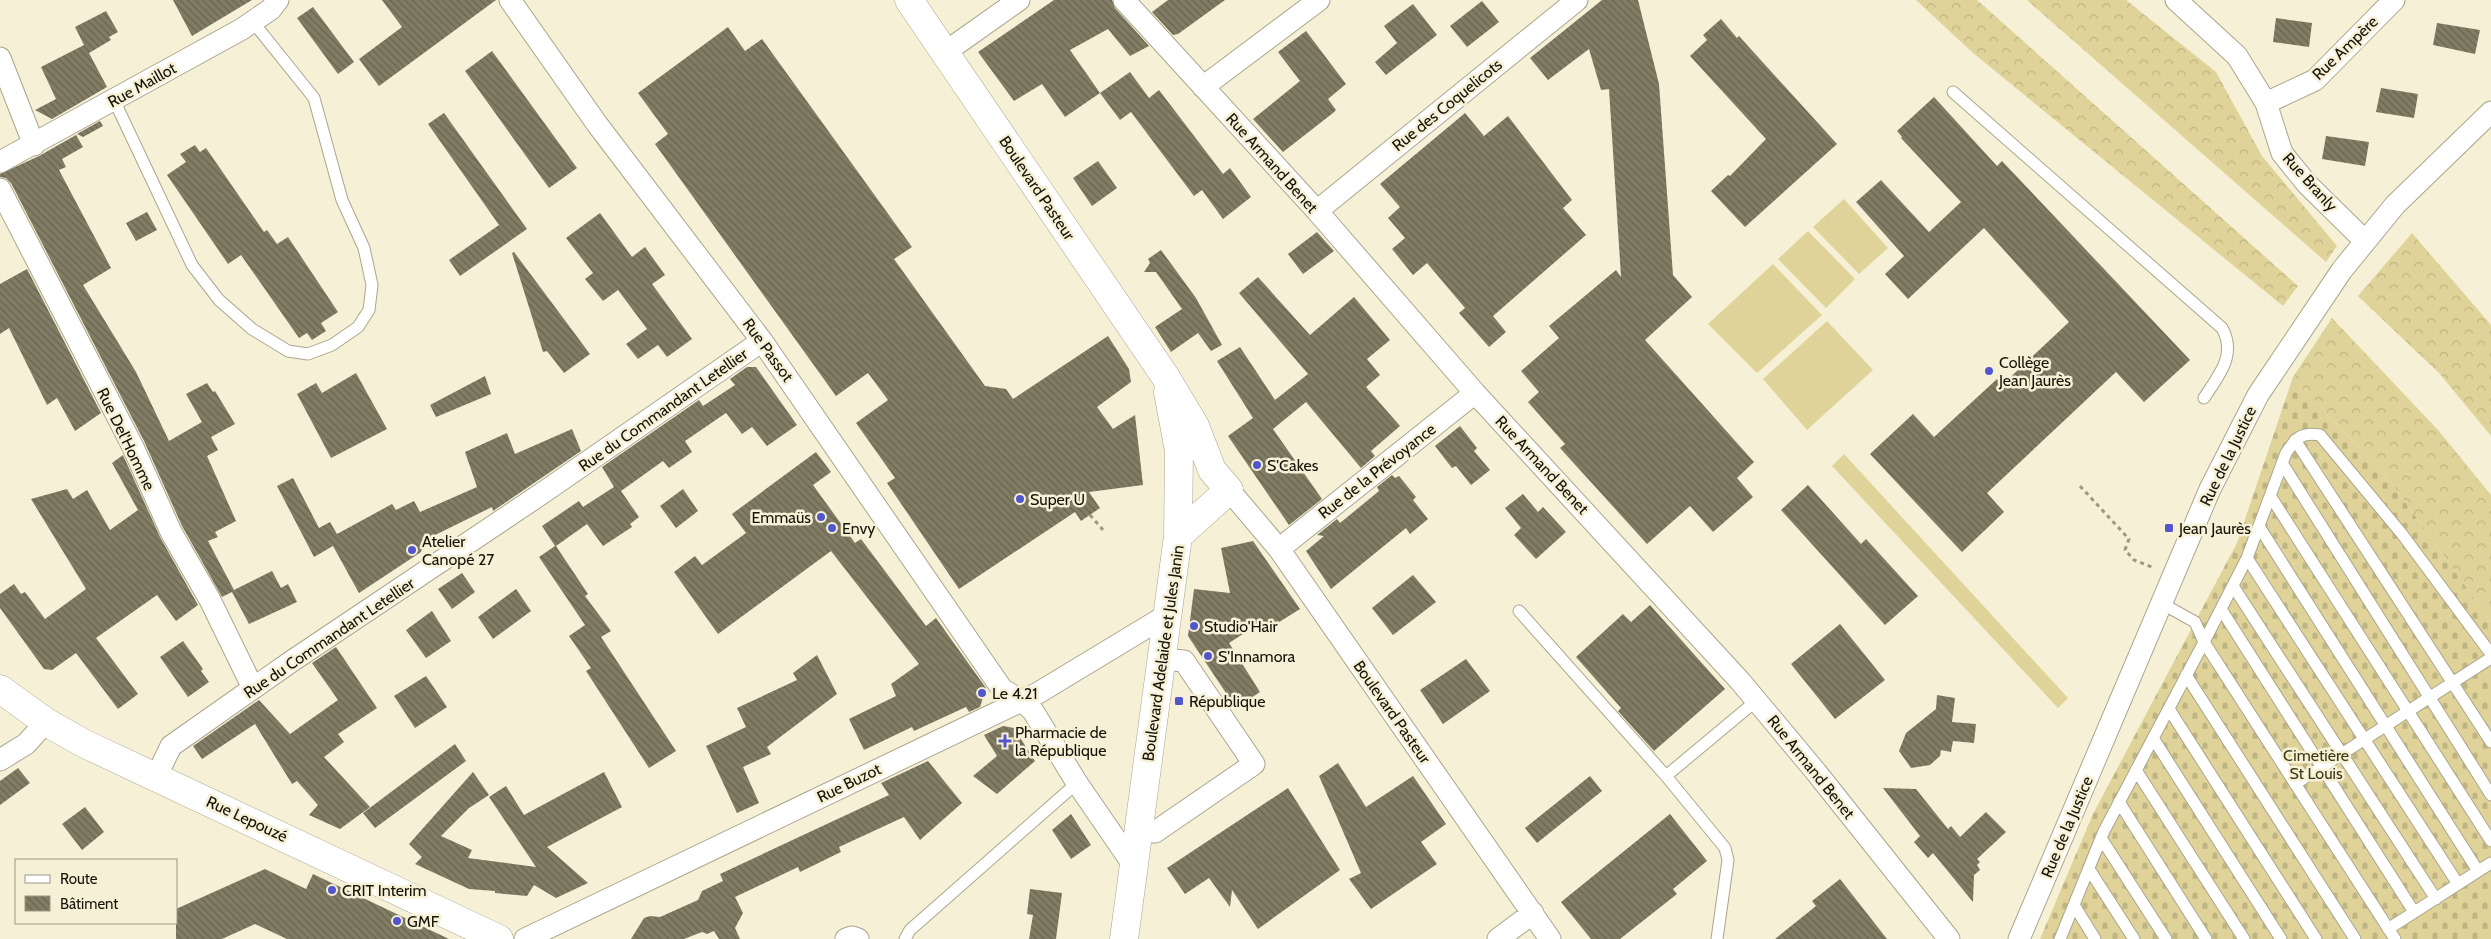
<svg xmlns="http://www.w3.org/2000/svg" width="2491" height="939" font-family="Cabin,sans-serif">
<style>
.forest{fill:url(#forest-crowns)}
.cemetery{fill:url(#cemetery-stones)}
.garden{fill:#e0d399}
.building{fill:url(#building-back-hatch)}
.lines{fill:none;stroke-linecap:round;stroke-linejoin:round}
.lane-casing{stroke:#aaa58c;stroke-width:13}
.street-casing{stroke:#aaa58c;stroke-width:23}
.secondary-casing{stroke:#aaa58c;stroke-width:29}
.path{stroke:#9b9883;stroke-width:3;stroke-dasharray:4 4;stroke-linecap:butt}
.lane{stroke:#fff;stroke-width:11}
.street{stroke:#fff;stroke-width:21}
.secondary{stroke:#fff;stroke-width:28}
.poi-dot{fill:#5355cc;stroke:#f6f1d6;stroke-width:2}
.labels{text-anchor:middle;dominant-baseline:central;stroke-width:5;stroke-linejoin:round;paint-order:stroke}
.street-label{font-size:16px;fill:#151309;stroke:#f6f1d6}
.poi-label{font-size:16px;fill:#151309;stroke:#f6f1d6;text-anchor:start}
.park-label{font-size:16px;fill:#3e3714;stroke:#f6f1d6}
</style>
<defs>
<pattern id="forest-crowns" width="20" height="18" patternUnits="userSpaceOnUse" patternTransform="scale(1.25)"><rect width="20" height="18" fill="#e0d399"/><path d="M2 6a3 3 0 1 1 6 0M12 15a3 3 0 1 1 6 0" fill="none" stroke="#bfb482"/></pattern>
<pattern id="cemetery-stones" width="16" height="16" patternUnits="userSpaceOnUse" patternTransform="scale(1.25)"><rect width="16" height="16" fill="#e0d399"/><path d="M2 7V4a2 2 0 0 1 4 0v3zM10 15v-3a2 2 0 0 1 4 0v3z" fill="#bfb482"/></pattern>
<pattern id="building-back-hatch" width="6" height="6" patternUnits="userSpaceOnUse" patternTransform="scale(1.25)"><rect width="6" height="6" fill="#817c64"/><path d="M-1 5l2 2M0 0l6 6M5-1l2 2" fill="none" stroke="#686451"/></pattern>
</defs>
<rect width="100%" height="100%" fill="#f6f1d6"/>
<path class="forest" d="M1916,0H1977L2298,286L2283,306L1973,53Z
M2027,0H2126L2216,72L2262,156L2337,246L2326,262Z
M2412,233L2491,325V436L2439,373L2358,296Z
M2332,318L2438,430L2491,495V622L2390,481L2293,377Z"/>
<path class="cemetery" d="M2293,377L2390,481L2491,622V939H2040L2093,814L2237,543Z"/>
<path class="garden" d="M1844,199L1888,248L1859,274L1813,227Z
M1808,231L1855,279L1826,308L1778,259Z
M1773,264L1822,315L1757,373L1708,324Z
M1827,321L1873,370L1807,430L1763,379Z
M1844,454L2068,698L2058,708L1832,466Z"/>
<path class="building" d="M173,0H252L192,36Z
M382,0H496L379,86L359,59L402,27Z
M1054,0H1112L1115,8L1149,46L1130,56L1108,29L1070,50L1100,93L1065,117L1042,84L1014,101L978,52Z
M1168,0H1225L1178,34L1173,35L1152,12Z
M1602,0H1638L1659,84L1673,275L1692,297L1645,340L1754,462L1737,478L1753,497L1713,532L1690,506L1647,544L1560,448L1565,444L1528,402L1539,392L1521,371L1559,338L1549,326L1616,270L1621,277L1609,89L1601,90L1589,49L1548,80L1530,58Z
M1482,1L1499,22L1467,47L1450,26Z
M1413,4L1437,35L1386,75L1375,62L1397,43L1384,26Z
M313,7L354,62L338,74L297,18Z
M106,11L118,32L109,37L111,40L89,53L107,87L52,119L35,110L56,99L41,67L84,45L75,27Z
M2276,18L2312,23L2309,47L2273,42Z
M1721,19L1737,38L1739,36L1837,144L1745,227L1711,191L1728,175L1730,176L1766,139L1690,56L1707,40L1703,35Z
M2437,23L2480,30L2475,54L2433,45Z
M728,27L745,51L762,39L912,247L894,259L985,386L1006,389L1013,399L1108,336L1129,369L1131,382L1097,407L1113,429L1135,415L1143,485L1089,492L1100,508L1081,521L1075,512L959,589L887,483L895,478L856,423L888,400L868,373L836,396L655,144L668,134L638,93Z
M1306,31L1346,84L1328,99L1336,110L1333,113L1283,152L1253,119L1300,81L1278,52Z
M492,51L577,168L549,188L465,71Z
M1130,72L1149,98L1159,90L1223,174L1230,168L1251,197L1223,219L1202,190L1194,196L1131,112L1120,120L1100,93Z
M2381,88L2418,94L2414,118L2376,112Z
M1934,97L1997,166L2002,161L2190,360L2144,402L2116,372L1987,493L2004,512L1962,552L1870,454L1913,414L1934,437L1997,379L2002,385L2069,322L1984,228L1908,299L1885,274L1904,256L1856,202L1881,180L1929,232L1961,202L1901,138L1902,137L1897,131Z
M444,113L527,229L460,276L449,260L499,225L428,124Z
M1465,113L1484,136L1508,116L1572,200L1563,208L1586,235L1493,316L1506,332L1489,347L1459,313L1465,308L1427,263L1413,275L1392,249L1405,238L1388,218L1400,207L1380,184Z
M100,121L103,126L83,137L77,134Z
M76,135L83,147L62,159L66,167L59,170L111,268L83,285L136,372L169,441L202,422L186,394L207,383L213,392L215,391L235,424L211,437L218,450L207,456L236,521L215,532L218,537L208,541L234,590L272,571L281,588L288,584L297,602L249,624L232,592L222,597L182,526L144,441L11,183L6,178L0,177V174L39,156Z
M2326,136L2369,142L2365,166L2322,159Z
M195,145L200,152L206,148L264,232L267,230L277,244L288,237L338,312L321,323L326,331L312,340L307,333L299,338L241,255L228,264L167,175L186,162L180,154Z
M1098,161L1117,188L1092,206L1073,178Z
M147,212L157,230L136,241L126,223Z
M600,213L632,257L645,247L665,275L652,284L692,339L667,357L658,345L638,359L626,344L647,329L618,290L603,301L585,279L593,273L566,238Z
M1317,232L1334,251L1303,274L1288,254Z
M1161,250L1196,298L1222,345L1211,351L1198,333L1171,352L1155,327L1182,309L1156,272H1144L1150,263L1148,259Z
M514,252L590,354L564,373L547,351L543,352L512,253Z
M27,269L101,413L75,431L57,398L47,405L9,328L0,334V284Z
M1258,277L1310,335L1354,297L1390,340L1367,359L1380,375L1366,387L1400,426L1371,451L1375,456L1361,468L1306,402L1273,429L1322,499L1289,525L1228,436L1253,418L1217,361L1240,347L1275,400L1308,374L1239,293Z
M747,367H756L797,425L767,446L752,427L742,434L726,413L685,441L692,452L669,468L663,461L621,491L639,517L630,524L632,527L603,546L587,524L556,546L588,594L585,596L611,631L601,637L676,751L649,768L586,671L591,668L569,636L585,625L539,557L555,546L542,526L579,501L583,507L614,487L602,467L699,400L703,406L735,385L730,379Z
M356,373L387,429L331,458L297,394L316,383L322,393Z
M485,376L491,394L436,417L430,405Z
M1460,426L1477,448L1474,451L1490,470L1471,485L1456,466L1452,468L1435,446Z
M572,429L581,451L493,511L492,507L425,540L421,552L359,593L333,546L314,557L277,486L293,478L319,528L330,522L337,534L392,504L396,510L414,501L420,512L477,487L465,452L507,433L515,454Z
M816,452L831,472L813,485L855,543L861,539L926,626L936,618L986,688L980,707L969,712L966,707L914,731L912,727L864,750L849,719L896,696L891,684L919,664L831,551L718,634L674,572L695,556L702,565L746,533L732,514Z
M123,455L160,537L198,605L176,621L157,595L96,638L138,694L118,709L76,653L52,670L44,669L0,608V594L14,584L21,594L25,592L45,619L86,589L31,499L67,489L73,499L87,490L110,530L138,510L112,463Z
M1392,475L1395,478L1399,476L1416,497L1413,500L1428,519L1410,534L1406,528L1331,589L1306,551L1324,536L1317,535L1337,519L1340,523L1379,491L1377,487Z
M1808,485L1861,544L1866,539L1918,596L1885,625L1781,510Z
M683,489L698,511L676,528L660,506Z
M1523,494L1538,512L1543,507L1566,532L1536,559L1514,535L1521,528L1505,508Z
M1253,541L1300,609L1268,629L1263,621L1229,643L1260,692L1236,708L1188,636L1194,589L1230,593L1221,548Z
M462,573L475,592L452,609L438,589Z
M1413,575L1436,602L1393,635L1372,608Z
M516,589L531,611L493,639L478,617Z
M1650,605L1725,689L1654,751L1618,711L1621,708L1576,657L1623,614L1631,622Z
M432,611L451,641L426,658L406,630Z
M1840,624L1885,680L1835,719L1791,664Z
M183,641L203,669L201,671L209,682L188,697L160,657Z
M336,647L377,708L338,734L344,742L324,757L370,807L340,829L309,815L318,805L297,781L292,784L255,724L202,759L193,746L259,700L290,734L338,700L312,663Z
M817,655L837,694L767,747L771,754L743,767L759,803L737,813L706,746L746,727L737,708L797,680L793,673Z
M1466,659L1490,691L1443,724L1420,690Z
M426,676L447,707L415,728L394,696Z
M1937,695L1955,698L1952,722L1976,724L1974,743L1953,741L1951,752L1941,750L1940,756L1930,765L1911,768L1899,751L1906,733L1936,709Z
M1003,726L1014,728L1035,761L997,794L973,776L997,756L984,735Z
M455,744L466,761L375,828L363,813Z
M928,761L962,803L920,840L904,817L839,847L841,852L800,872L798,867L735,897L743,913L735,928L740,939H719L714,931L707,934L702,932L684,939H631L644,918L650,916L660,917L698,900L702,891L723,881L720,874L889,795L881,783Z
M1338,763L1366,807L1413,776L1446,824L1421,842L1437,864L1371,909L1349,879L1361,873L1319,776Z
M18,768L30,783L0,805V781Z
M473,772L489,795L469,808L441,836L472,850L468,858L536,867L489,797L506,786L524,815L604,772L622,807L547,847L588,883L556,898L534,885L527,896L495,893V891L469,889L415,864L422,857L409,844Z
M1590,776L1602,791L1537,843L1525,828Z
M1288,788L1340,870L1258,929L1232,890L1230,907L1209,878L1185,894L1167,868Z
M1883,788L1916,789L1948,829L1951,826L1960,837L1986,812L2006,832L1977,859L1980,862L1977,865L1980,870L1974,875L1973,902L1933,853L1928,858L1914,842L1920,836Z
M85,807L104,832L82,850L62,824Z
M1071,814L1091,845L1071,859L1052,830Z
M1670,814L1707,861L1673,889L1677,894L1620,939H1591L1561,902Z
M265,869L306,889L313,874L449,939H287L255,924L222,939H176V909Z
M1840,879L1887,939H1775L1816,906L1812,901Z
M1030,889L1062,893L1056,939H1029L1033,915L1027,914Z"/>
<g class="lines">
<defs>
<path id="lane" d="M1953,92L2222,328C2237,355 2219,375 2204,398
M114,100L192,265L219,300L252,329L288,351L308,354L332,345L358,327L369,310L372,285L364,248L342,200L314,98L253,22
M2295,440L2491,742
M2282,463L2491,795
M2271,497L2491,841
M2260,528L2478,871
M2247,558L2458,884
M2233,586L2436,899
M2221,609L2414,912
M1519,611L1666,776
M2186,675L2355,939
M2169,709L2316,939
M2153,738L2281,939
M2136,770L2244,939
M2295,784L2491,658
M2119,802L2206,939
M2101,838L2166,939
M2089,869L2134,939
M2074,905L2095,939
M2388,929L2491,863
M905,939L910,930L1077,783
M1717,939L1728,860L1725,848L1666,776L1756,701
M2060,939L2104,831L2204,642L2195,622L2161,603
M2395,939L2204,642L2247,558L2286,453C2296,438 2301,432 2320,435L2402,534L2491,654"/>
<path id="street" d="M510,0L597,124L762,341L1002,689L1022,701L1033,711L1077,783L1134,866
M1124,0L1317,211L1475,393L1740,681L1816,772L1949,939
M2176,0L2237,56L2266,103L2282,153L2307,184L2365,241
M944,53L1019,0
M0,58L34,145
M1203,87L1319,0
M2266,103L2315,80L2394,0
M0,162L242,29L271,9L278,0
M0,189L133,447L171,532L210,600L253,688
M1317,211L1577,0
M1229,490L1279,549L1550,939
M1279,549L1475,393
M0,760L26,744L46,722
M156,777L171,746L292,661L541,494L762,341
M1138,832H1155L1254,764L1184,661L1162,659
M525,939L1038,693L1167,615
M846,939L852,937L858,939
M1498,939L1533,913
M2019,939L2210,489L2258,395L2342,270L2395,205L2491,112"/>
<path id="secondary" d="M909,0L1165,376L1195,426L1212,470L1229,490L1178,536
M0,689L46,722L83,743L499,939
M1124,939L1178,536L1179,451L1168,392"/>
</defs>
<use href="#lane" class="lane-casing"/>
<use href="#street" class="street-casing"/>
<use href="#secondary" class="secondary-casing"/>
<path class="path" d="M2080,486L2129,539L2125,550L2134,560L2154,568
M1090,515L1103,530"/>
<use href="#lane" class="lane"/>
<use href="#street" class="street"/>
<use href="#secondary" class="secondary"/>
</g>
<g class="poi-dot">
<circle cx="1989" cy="371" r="5"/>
<circle cx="1257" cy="465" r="5"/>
<circle cx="1020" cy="499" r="5"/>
<circle cx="821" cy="517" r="5"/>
<circle cx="832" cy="528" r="5"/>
<rect x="2164" y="523" width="10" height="10" rx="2.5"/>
<circle cx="412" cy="550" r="5"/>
<circle cx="1194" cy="626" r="5"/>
<circle cx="1208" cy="656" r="5"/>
<circle cx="982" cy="693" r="5"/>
<rect x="1174" y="696" width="10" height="10" rx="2.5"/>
<path d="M1002.5 733.5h5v5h5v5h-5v5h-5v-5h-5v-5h5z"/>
<circle cx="332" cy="890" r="5"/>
<circle cx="397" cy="921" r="5"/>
</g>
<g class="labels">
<g class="street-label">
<text transform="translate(2345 48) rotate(-44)">Rue Ampère</text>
<text transform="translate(142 85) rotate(-29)">Rue Maillot</text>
<text transform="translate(1447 105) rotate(-39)">Rue des Coquelicots</text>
<text transform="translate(1272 163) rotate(48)">Rue Armand Benet</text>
<text transform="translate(2310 182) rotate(48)">Rue Branly</text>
<text transform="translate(1037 188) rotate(56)">Boulevard Pasteur</text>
<text transform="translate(768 350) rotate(54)">Rue Passot</text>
<text transform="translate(663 410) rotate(-35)">Rue du Commandant Letellier</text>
<text transform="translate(126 439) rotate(64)">Rue Del'Homme</text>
<text transform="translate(2228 456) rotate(-64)">Rue de la Justice</text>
<text transform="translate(1542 465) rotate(47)">Rue Armand Benet</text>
<text transform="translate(1377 471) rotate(-38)">Rue de la Prévoyance</text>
<text transform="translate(329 638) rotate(-34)">Rue du Commandant Letellier</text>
<text transform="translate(1163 653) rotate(-82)">Boulevard Adelaide et Jules Janin</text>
<text transform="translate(1392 712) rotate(55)">Boulevard Pasteur</text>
<text transform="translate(1811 767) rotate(51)">Rue Armand Benet</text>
<text transform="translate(849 783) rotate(-26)">Rue Buzot</text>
<text transform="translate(247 819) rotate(25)">Rue Lepouzé</text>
<text transform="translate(2067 827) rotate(-67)">Rue de la Justice</text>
</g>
<g class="poi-label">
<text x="1999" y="362">Collège<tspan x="1999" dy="18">Jean Jaurès</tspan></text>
<text x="1267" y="465">S'Cakes</text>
<text x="1030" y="499">Super U</text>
<text x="811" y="517" text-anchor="end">Emmaüs</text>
<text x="842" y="528">Envy</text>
<text x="2179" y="528">Jean Jaurès</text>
<text x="422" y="541">Atelier<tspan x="422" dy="18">Canopé 27</tspan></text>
<text x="1204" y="626">Studio'Hair</text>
<text x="1218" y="656">S'Innamora</text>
<text x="992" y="693">Le 4.21</text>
<text x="1189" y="701">République</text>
<text x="1015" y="732">Pharmacie de<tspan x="1015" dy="18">la République</tspan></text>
<text x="342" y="890">CRIT Interim</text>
<text x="407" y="921">GMF</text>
</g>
<g class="park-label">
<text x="2316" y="755">Cimetière<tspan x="2316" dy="18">St Louis</tspan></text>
</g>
</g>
<rect x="15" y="859" width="162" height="65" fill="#f6f1d6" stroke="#9c9884"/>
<rect x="25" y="875" width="25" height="8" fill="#ffffff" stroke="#9c9884"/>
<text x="60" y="884" font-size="15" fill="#151309">Route</text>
<rect x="25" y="896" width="25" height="15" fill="url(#building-back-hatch)" stroke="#9c9884"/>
<text x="60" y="909" font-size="15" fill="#151309">Bâtiment</text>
</svg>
